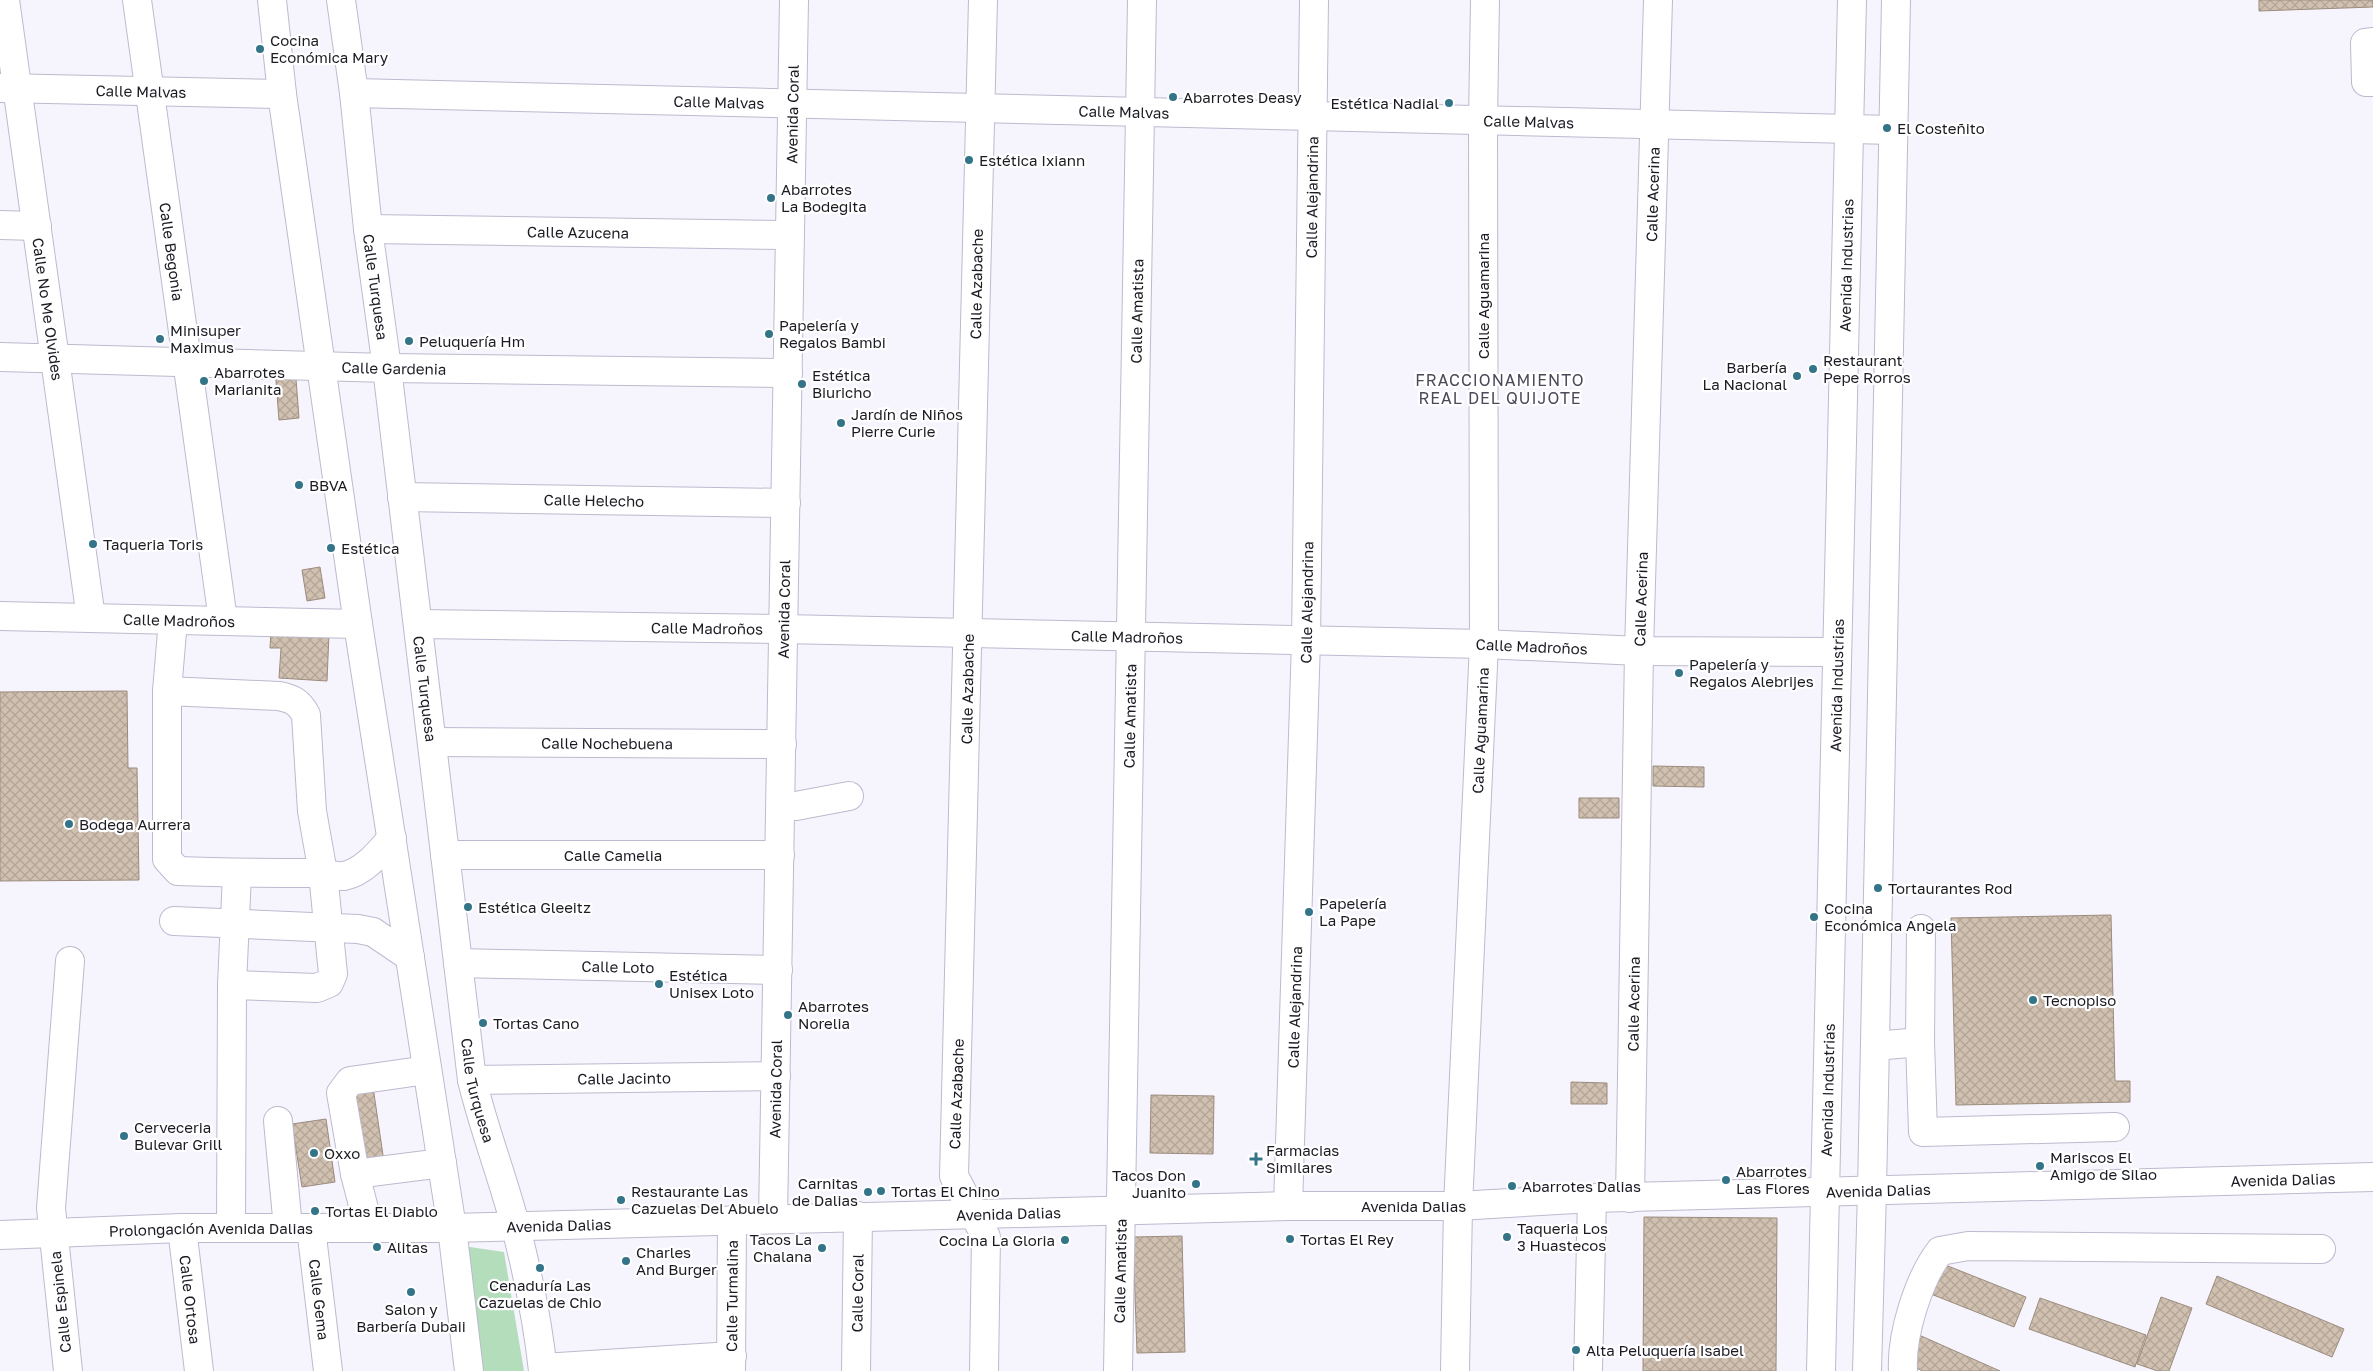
<svg xmlns="http://www.w3.org/2000/svg" width="2373" height="1371" font-family="'Golos Text',sans-serif">
<style>
.grass{fill:#b4ddbc}
.building{fill:url(#building-cross-hatch);stroke:#9b8b7d}
.lines{fill:none;stroke-linecap:round;stroke-linejoin:round}
.minor-casing{stroke:#bcbace;stroke-width:30}
.major-casing{stroke:#bcbace;stroke-width:30}
.minor{stroke:#fff;stroke-width:28}
.major{stroke:#fff;stroke-width:28}
.poi-dot{fill:#347488;stroke:#fff;stroke-width:2}
.labels{text-anchor:middle;dominant-baseline:central;stroke-width:4.5;stroke-linejoin:round;paint-order:stroke}
.poi-label{font-size:15px;fill:#1c1b23;stroke:#fff;text-anchor:start}
.street-label{font-size:15px;fill:#1c1b23;stroke:#fff}
.neighbourhood-label{font-size:16px;letter-spacing:1px;fill:#4c495a;stroke:#fff}
</style>
<defs>
<pattern id="building-cross-hatch" width="8" height="8" patternUnits="userSpaceOnUse" patternTransform="scale(1.25)"><rect width="8" height="8" fill="#d0c0b0"/><path d="M0 0l8 8M0 8l8-8" fill="none" stroke="#b2a497"/></pattern>
</defs>
<rect width="100%" height="100%" fill="#f6f5fe"/>
<path class="grass" d="M463,1246L504,1252L524,1371H481Z"/>
<path class="building" d="M2259,0H2373V7L2259,11Z
M295,366L299,418L279,420L275,368Z
M320,567L325,598L307,601L302,570Z
M271,631L329,634L327,681L279,678L281,648H270Z
M127,691L128,768H137L139,880L0,881V692Z
M1653,766L1704,767V787L1653,786Z
M1579,798H1619V818H1579Z
M2111,915L2115,1081H2130V1102L1956,1105L1951,918Z
M1571,1082L1607,1083V1104H1571Z
M373,1087L384,1162L359,1165L348,1090Z
M1151,1095L1214,1096L1213,1154L1150,1153Z
M326,1119L335,1182L302,1187L292,1124Z
M1644,1217L1777,1218L1776,1371H1643Z
M1182,1236L1185,1352L1137,1353L1133,1237Z
M1943,1264L2026,1297L2014,1327L1931,1294Z
M2217,1276L2344,1329L2332,1357L2206,1304Z
M2161,1297L2192,1308L2169,1371H2158L2137,1364Z
M2040,1298L2146,1335L2135,1367L2029,1329Z
M1919,1335L2000,1371H1923L1907,1364Z"/>
<g class="lines">
<defs>
<g id="minor">
<path id="s1" d="M5,0L91,618"/>
<path id="s2" d="M137,0L223,620"/>
<path d="M983,0L954,1176L986,1237L984,1371"/>
<path d="M2373,42L2365,43L2366,82H2373"/>
<path id="s3" d="M1,88L282,94"/>
<path id="s4" d="M354,93L1893,130"/>
<path d="M0,225L37,226"/>
<path id="s5" d="M368,229L788,235"/>
<path id="s6" d="M0,357L387,368L788,373"/>
<path id="s7" d="M402,497L786,503"/>
<path id="s8" d="M0,616L358,624"/>
<path d="M173,620L167,691V859L178,871C223,873 268,873 313,873C323,873 335,877 344,876C364,872 379,853 392,838"/>
<path id="s9" d="M418,624L783,629L1484,644L1639,651L1836,652"/>
<path d="M167,691L279,696C293,699 299,702 306,715L312,811L323,873L333,974L329,983L317,988L232,985"/>
<path id="s10" d="M432,742L782,744"/>
<path d="M781,806H796L849,796"/>
<path id="s11" d="M445,855H780"/>
<path d="M174,921L358,929L373,932L410,957"/>
<path id="s12" d="M458,963L778,970"/>
<path d="M1920,1042L1921,929"/>
<path d="M1875,1046L1920,1042L1923,1132L2115,1127"/>
<path id="s13" d="M472,1080L776,1076"/>
<path d="M278,1121L288,1228"/>
<path d="M355,1174L442,1163"/>
<path id="s14" d="M1630,1198L1639,651L1658,0"/>
<path id="s15" d="M1288,1206L1306,641L1314,0"/>
<path id="s16" d="M773,1219L794,0"/>
<path id="s17" d="M182,1228L199,1371"/>
<path d="M231,1228L232,985L237,874"/>
<path id="s18" d="M311,1228L328,1371"/>
<path d="M369,1228L355,1174L341,1093L350,1081L427,1070"/>
<path id="s19" d="M0,1235L182,1228H452L1288,1206H1458L1592,1198L2373,1177"/>
<path d="M543,1368L732,1356"/>
<path d="M68,1371L51,1208L70,961"/>
<path id="s20" d="M731,1371L732,1220"/>
<path id="s21" d="M856,1371L858,1216"/>
<path id="s22" d="M1118,1371L1142,0"/>
<path id="s23" d="M1455,1371L1458,1206L1484,644L1483,120L1485,0"/>
<path d="M1588,1371L1592,1198"/>
<path d="M1903,1371C1901,1335 1918,1280 1940,1251L1968,1246L2321,1249"/>
</g>
<g id="major">
<path d="M272,0L282,94L358,624L452,1228L469,1371"/>
<path id="s24" d="M341,0L354,93L368,229L387,368L472,1080C484,1130 503,1178 516,1228C528,1275 538,1323 543,1371"/>
<path id="s25" d="M1821,1371L1852,0"/>
<path d="M1867,1371L1872,1191L1896,0"/>
</g>
</defs>
<use href="#minor" class="minor-casing"/>
<use href="#major" class="major-casing"/>
<use href="#minor" class="minor"/>
<use href="#major" class="major"/>
</g>
<g class="poi-dot">
<circle cx="260" cy="49" r="5"/>
<circle cx="1173" cy="97" r="5"/>
<circle cx="1449" cy="103" r="5"/>
<circle cx="1887" cy="128" r="5"/>
<circle cx="969" cy="160" r="5"/>
<circle cx="771" cy="198" r="5"/>
<circle cx="769" cy="334" r="5"/>
<circle cx="160" cy="339" r="5"/>
<circle cx="409" cy="341" r="5"/>
<circle cx="1813" cy="369" r="5"/>
<circle cx="1797" cy="376" r="5"/>
<circle cx="204" cy="381" r="5"/>
<circle cx="802" cy="384" r="5"/>
<circle cx="841" cy="423" r="5"/>
<circle cx="299" cy="485" r="5"/>
<circle cx="93" cy="544" r="5"/>
<circle cx="331" cy="548" r="5"/>
<circle cx="1679" cy="673" r="5"/>
<circle cx="69" cy="824" r="5"/>
<circle cx="1878" cy="888" r="5"/>
<circle cx="468" cy="907" r="5"/>
<circle cx="1309" cy="912" r="5"/>
<circle cx="1814" cy="917" r="5"/>
<circle cx="659" cy="984" r="5"/>
<circle cx="2033" cy="1000" r="5"/>
<circle cx="788" cy="1015" r="5"/>
<circle cx="483" cy="1023" r="5"/>
<circle cx="124" cy="1136" r="5"/>
<circle cx="314" cy="1153" r="5"/>
<path d="M1253.5 1151.5h5v5h5v5h-5v5h-5v-5h-5v-5h5z"/>
<circle cx="2040" cy="1166" r="5"/>
<circle cx="1726" cy="1180" r="5"/>
<circle cx="1196" cy="1184" r="5"/>
<circle cx="1512" cy="1186" r="5"/>
<circle cx="881" cy="1191" r="5"/>
<circle cx="868" cy="1192" r="5"/>
<circle cx="621" cy="1200" r="5"/>
<circle cx="315" cy="1211" r="5"/>
<circle cx="1507" cy="1237" r="5"/>
<circle cx="1290" cy="1239" r="5"/>
<circle cx="1065" cy="1240" r="5"/>
<circle cx="377" cy="1247" r="5"/>
<circle cx="822" cy="1248" r="5"/>
<circle cx="626" cy="1261" r="5"/>
<circle cx="540" cy="1268" r="5"/>
<circle cx="411" cy="1292" r="5"/>
<circle cx="1576" cy="1350" r="5"/>
</g>
<g class="labels">
<g class="poi-label">
<text x="270" y="40">Cocina<tspan x="270" dy="17">Económica Mary</tspan></text>
<text x="1183" y="97">Abarrotes Deasy</text>
<text x="1439" y="103" text-anchor="end">Estética Nadial</text>
<text x="1897" y="128">El Costeñito</text>
<text x="979" y="160">Estética Ixiann</text>
<text x="781" y="189">Abarrotes<tspan x="781" dy="17">La Bodegita</tspan></text>
<text x="779" y="325">Papelería y<tspan x="779" dy="17">Regalos Bambi</tspan></text>
<text x="170" y="330">Minisuper<tspan x="170" dy="17">Maximus</tspan></text>
<text x="419" y="341">Peluquería Hm</text>
<text x="1823" y="360">Restaurant<tspan x="1823" dy="17">Pepe Rorros</tspan></text>
<text x="1787" y="367" text-anchor="end">Barbería<tspan x="1787" dy="17">La Nacional</tspan></text>
<text x="214" y="372">Abarrotes<tspan x="214" dy="17">Marianita</tspan></text>
<text x="812" y="375">Estética<tspan x="812" dy="17">Biuricho</tspan></text>
<text x="851" y="414">Jardín de Niños<tspan x="851" dy="17">Pierre Curie</tspan></text>
<text x="309" y="485">BBVA</text>
<text x="103" y="544">Taqueria Toris</text>
<text x="341" y="548">Estética</text>
<text x="1689" y="664">Papelería y<tspan x="1689" dy="17">Regalos Alebrijes</tspan></text>
<text x="79" y="824">Bodega Aurrera</text>
<text x="1888" y="888">Tortaurantes Rod</text>
<text x="1319" y="903">Papelería<tspan x="1319" dy="17">La Pape</tspan></text>
<text x="478" y="907">Estética Gleeitz</text>
<text x="1824" y="908">Cocina<tspan x="1824" dy="17">Económica Angela</tspan></text>
<text x="669" y="975">Estética<tspan x="669" dy="17">Unisex Loto</tspan></text>
<text x="2043" y="1000">Tecnopiso</text>
<text x="798" y="1006">Abarrotes<tspan x="798" dy="17">Norelia</tspan></text>
<text x="493" y="1023">Tortas Cano</text>
<text x="134" y="1127">Cerveceria<tspan x="134" dy="17">Bulevar Grill</tspan></text>
<text x="1266" y="1150">Farmacias<tspan x="1266" dy="17">Similares</tspan></text>
<text x="324" y="1153">Oxxo</text>
<text x="2050" y="1157">Mariscos El<tspan x="2050" dy="17">Amigo de Silao</tspan></text>
<text x="1736" y="1171">Abarrotes<tspan x="1736" dy="17">Las Flores</tspan></text>
<text x="1186" y="1175" text-anchor="end">Tacos Don<tspan x="1186" dy="17">Juanito</tspan></text>
<text x="858" y="1183" text-anchor="end">Carnitas<tspan x="858" dy="17">de Dalias</tspan></text>
<text x="1522" y="1186">Abarrotes Dalias</text>
<text x="631" y="1191">Restaurante Las<tspan x="631" dy="17">Cazuelas Del Abuelo</tspan></text>
<text x="891" y="1191">Tortas El Chino</text>
<text x="325" y="1211">Tortas El Diablo</text>
<text x="1517" y="1228">Taqueria Los<tspan x="1517" dy="17">3 Huastecos</tspan></text>
<text x="812" y="1239" text-anchor="end">Tacos La<tspan x="812" dy="17">Chalana</tspan></text>
<text x="1300" y="1239">Tortas El Rey</text>
<text x="1055" y="1240" text-anchor="end">Cocina La Gloria</text>
<text x="387" y="1247">Alitas</text>
<text x="636" y="1252">Charles<tspan x="636" dy="17">And Burger</tspan></text>
<text x="540" y="1285" text-anchor="middle">Cenaduría Las<tspan x="540" dy="17">Cazuelas de Chio</tspan></text>
<text x="411" y="1309" text-anchor="middle">Salon y<tspan x="411" dy="17">Barbería Dubaii</tspan></text>
<text x="1586" y="1350">Alta Peluquería Isabel</text>
</g>
<g class="street-label">
<text stroke="none"><textPath href="#s3" startOffset="140">Calle Malvas</textPath></text>
<text stroke="none"><textPath href="#s4" startOffset="365">Calle Malvas</textPath></text>
<text stroke="none"><textPath href="#s4" startOffset="770">Calle Malvas</textPath></text>
<text stroke="none"><textPath href="#s16" startOffset="1105">Avenida Coral</textPath></text>
<text stroke="none"><textPath href="#s4" startOffset="1175">Calle Malvas</textPath></text>
<text stroke="none"><textPath href="#s14" startOffset="1004">Calle Acerina</textPath></text>
<text stroke="none"><textPath href="#s15" startOffset="1009">Calle Alejandrina</textPath></text>
<text stroke="none"><textPath href="#s5" startOffset="210">Calle Azucena</textPath></text>
<text stroke="none"><textPath href="#s2" startOffset="254">Calle Begonia</textPath></text>
<text stroke="none"><textPath href="#s25" startOffset="1106">Avenida Industrias</textPath></text>
<text transform="translate(976 284) rotate(-89)">Calle Azabache</text>
<text stroke="none"><textPath href="#s24" startOffset="289">Calle Turquesa</textPath></text>
<text transform="translate(1483 296) rotate(-90)">Calle Aguamarina</text>
<text stroke="none"><textPath href="#s1" startOffset="312">Calle No Me Olvides</textPath></text>
<text stroke="none"><textPath href="#s22" startOffset="1060">Calle Amatista</textPath></text>
<text stroke="none"><textPath href="#s6" startOffset="394">Calle Gardenia</textPath></text>
<text stroke="none"><textPath href="#s7" startOffset="192">Calle Helecho</textPath></text>
<text stroke="none"><textPath href="#s14" startOffset="599">Calle Acerina</textPath></text>
<text stroke="none"><textPath href="#s15" startOffset="604">Calle Alejandrina</textPath></text>
<text stroke="none"><textPath href="#s16" startOffset="610">Avenida Coral</textPath></text>
<text stroke="none"><textPath href="#s8" startOffset="179">Calle Madroños</textPath></text>
<text stroke="none"><textPath href="#s9" startOffset="289">Calle Madroños</textPath></text>
<text stroke="none"><textPath href="#s9" startOffset="709">Calle Madroños</textPath></text>
<text stroke="none"><textPath href="#s9" startOffset="1114">Calle Madroños</textPath></text>
<text stroke="none"><textPath href="#s25" startOffset="686">Avenida Industrias</textPath></text>
<text stroke="none"><textPath href="#s24" startOffset="694">Calle Turquesa</textPath></text>
<text transform="translate(967 689) rotate(-89)">Calle Azabache</text>
<text stroke="none"><textPath href="#s22" startOffset="655">Calle Amatista</textPath></text>
<text stroke="none"><textPath href="#s23" startOffset="641">Calle Aguamarina</textPath></text>
<text stroke="none"><textPath href="#s10" startOffset="175">Calle Nochebuena</textPath></text>
<text stroke="none"><textPath href="#s11" startOffset="168">Calle Camelia</textPath></text>
<text stroke="none"><textPath href="#s12" startOffset="160">Calle Loto</textPath></text>
<text stroke="none"><textPath href="#s14" startOffset="194">Calle Acerina</textPath></text>
<text stroke="none"><textPath href="#s15" startOffset="199">Calle Alejandrina</textPath></text>
<text stroke="none"><textPath href="#s13" startOffset="152">Calle Jacinto</textPath></text>
<text stroke="none"><textPath href="#s24" startOffset="1099">Calle Turquesa</textPath></text>
<text stroke="none"><textPath href="#s16" startOffset="130">Avenida Coral</textPath></text>
<text stroke="none"><textPath href="#s25" startOffset="281">Avenida Industrias</textPath></text>
<text transform="translate(956 1094) rotate(-88)">Calle Azabache</text>
<text stroke="none"><textPath href="#s19" startOffset="2284">Avenida Dalias</textPath></text>
<text stroke="none"><textPath href="#s19" startOffset="1879">Avenida Dalias</textPath></text>
<text stroke="none"><textPath href="#s19" startOffset="1414">Avenida Dalias</textPath></text>
<text stroke="none"><textPath href="#s19" startOffset="1009">Avenida Dalias</textPath></text>
<text stroke="none"><textPath href="#s19" startOffset="559">Avenida Dalias</textPath></text>
<text stroke="none"><textPath href="#s19" startOffset="211">Prolongación Avenida Dalias</textPath></text>
<text stroke="none"><textPath href="#s22" startOffset="100">Calle Amatista</textPath></text>
<text stroke="none"><textPath href="#s21" startOffset="78">Calle Coral</textPath></text>
<text stroke="none"><textPath href="#s20" startOffset="75">Calle Turmalina</textPath></text>
<text stroke="none"><textPath href="#s18" startOffset="72">Calle Gema</textPath></text>
<text stroke="none"><textPath href="#s17" startOffset="72">Calle Ortosa</textPath></text>
<text transform="translate(60 1302) rotate(-96)">Calle Espinela</text>
</g>
<g class="neighbourhood-label">
<text x="1500" y="380">FRACCIONAMIENTO<tspan x="1500" dy="18">REAL DEL QUIJOTE</tspan></text>
</g>
</g>
</svg>
